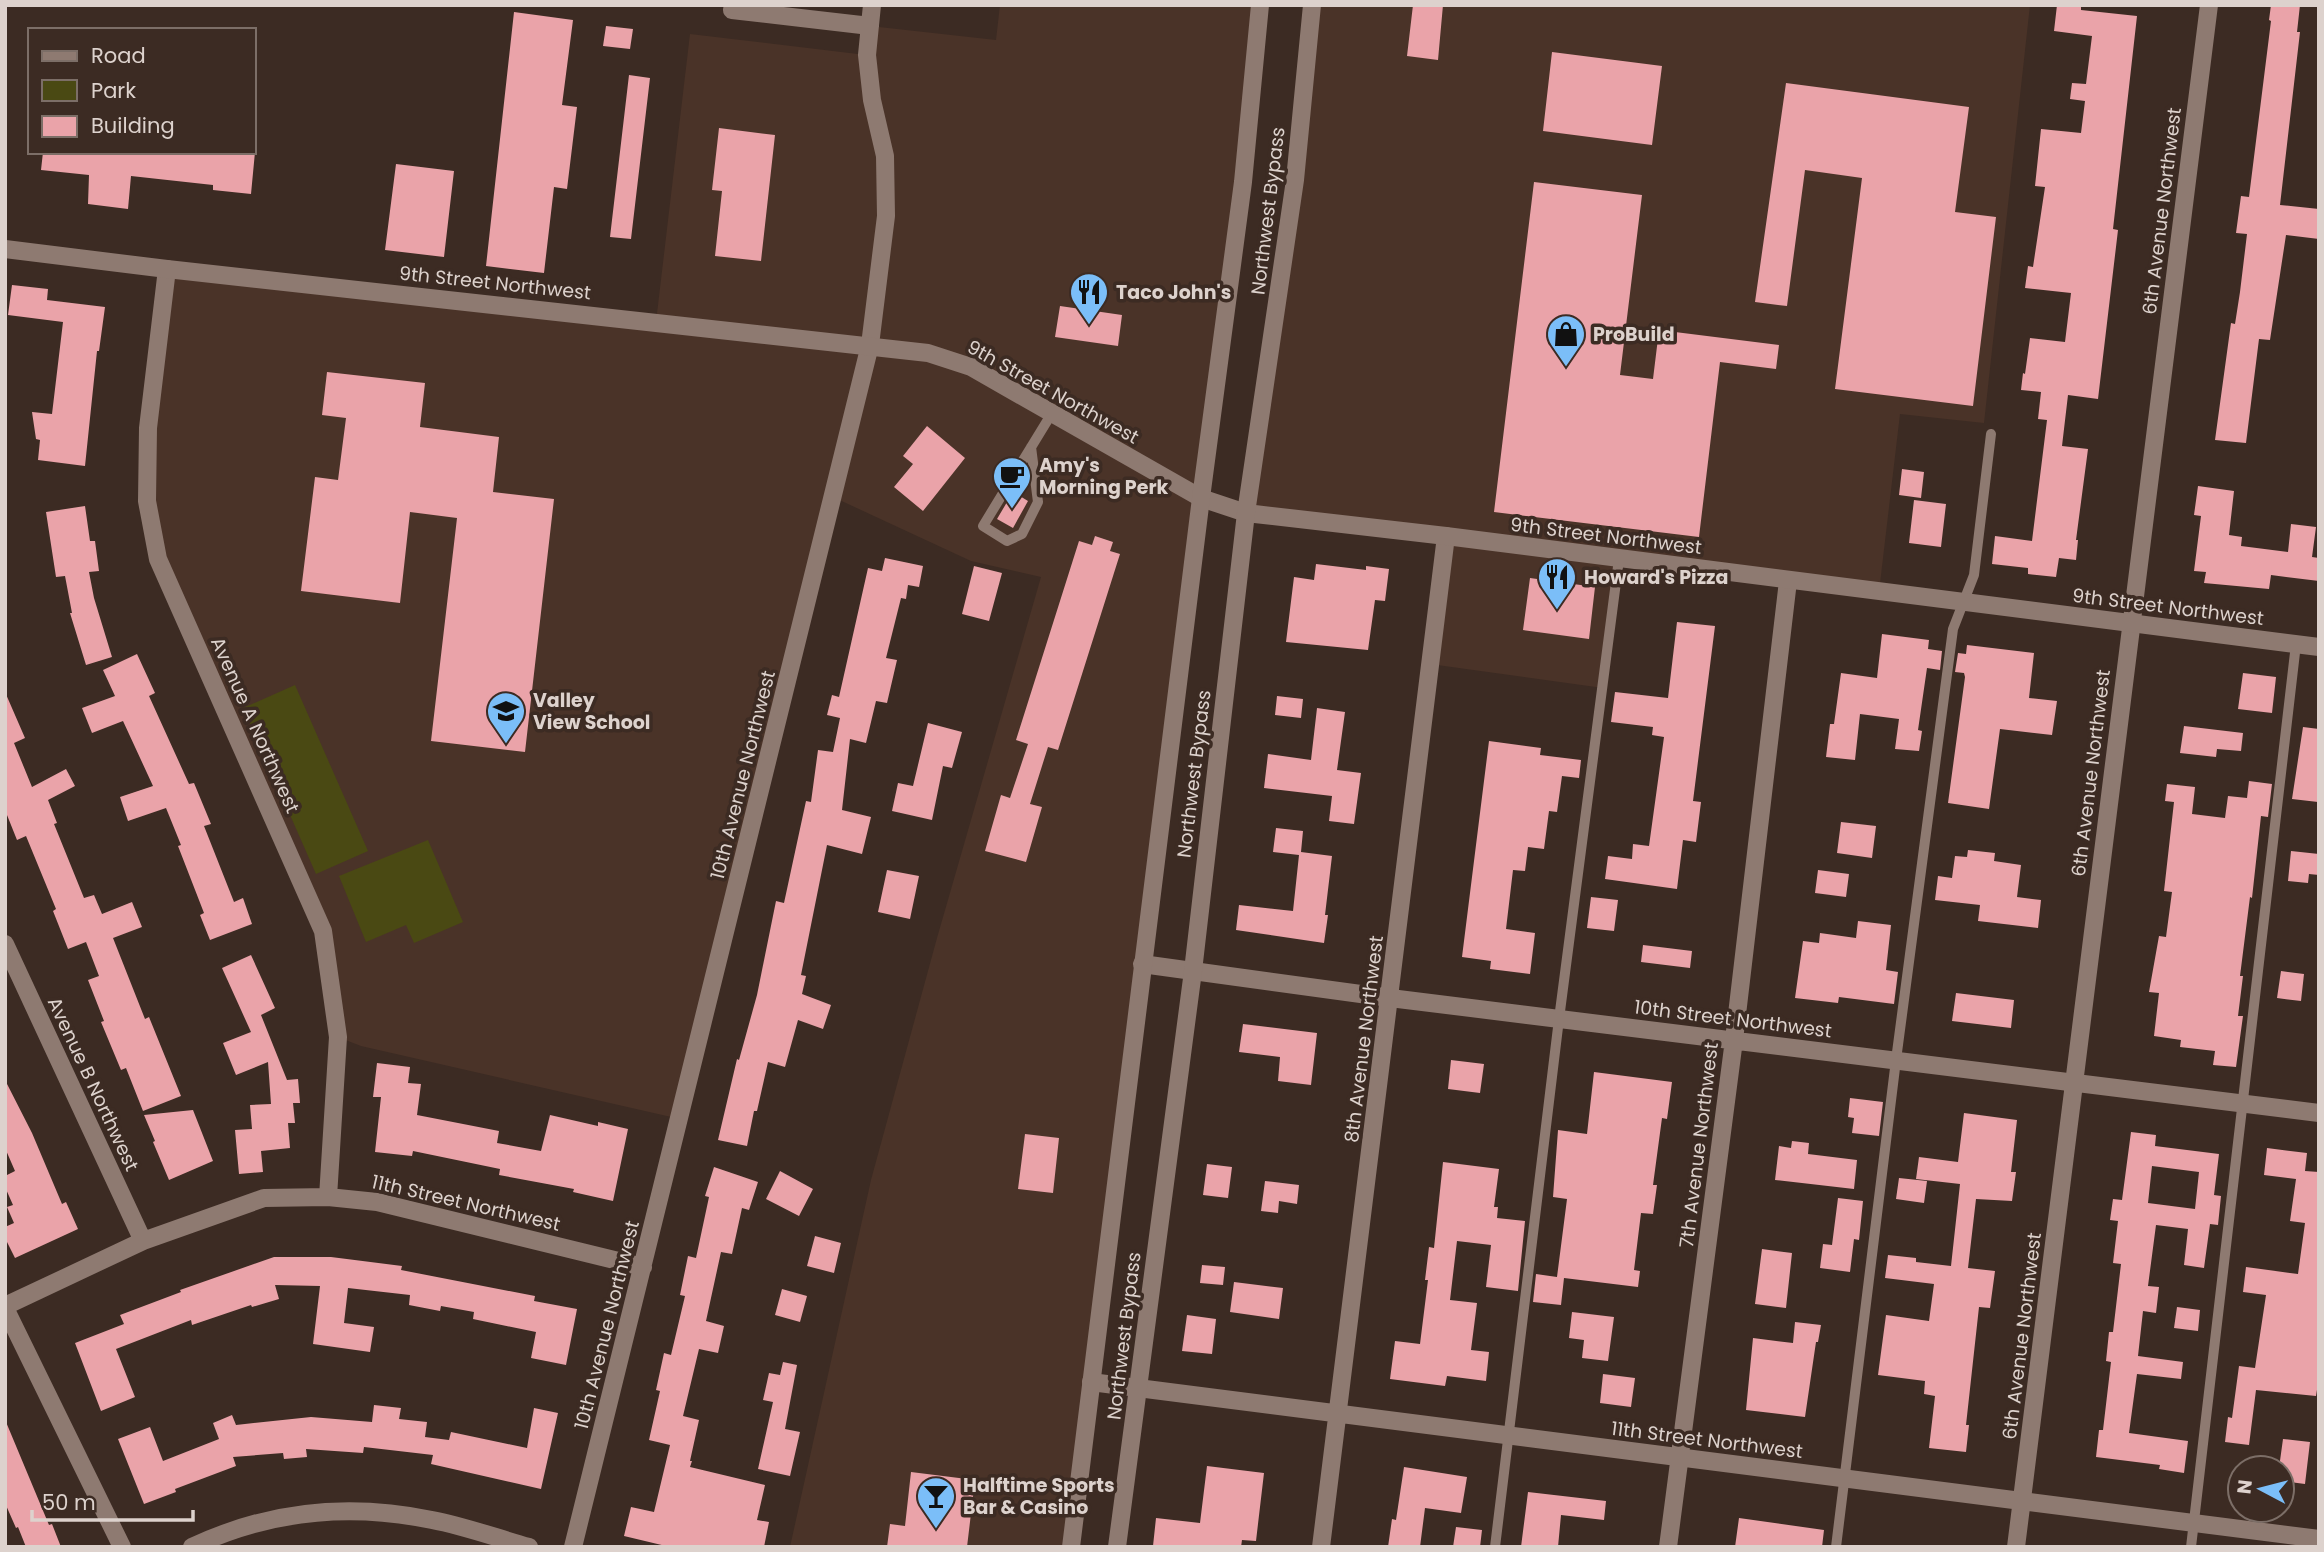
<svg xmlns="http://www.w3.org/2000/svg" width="2324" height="1552" font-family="Poppins,sans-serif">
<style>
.built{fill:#4a3328}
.green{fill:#4a4913}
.building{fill:#eaa3a9;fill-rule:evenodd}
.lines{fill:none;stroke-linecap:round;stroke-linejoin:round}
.service{stroke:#8e7a71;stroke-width:10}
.minor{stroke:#8e7a71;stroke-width:18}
.tertiary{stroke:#8e7a71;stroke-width:18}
.secondary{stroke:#8e7a71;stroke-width:18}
.labels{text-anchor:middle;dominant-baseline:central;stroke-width:7;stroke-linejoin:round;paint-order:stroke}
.street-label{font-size:19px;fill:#ddd2cd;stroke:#3c2b23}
.poi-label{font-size:19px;font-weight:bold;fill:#ddd2cd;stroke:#3c2b23;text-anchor:start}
</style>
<rect width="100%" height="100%" fill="#3c2b23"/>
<path class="built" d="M1000,5H1260L1071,1547H790L871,1180L937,938L1041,577L971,561L833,497L680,1119L361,1046L338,1037L323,931L158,559L148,428L167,269L656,322L690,34L866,55L870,26L996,40Z
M1312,5H2030L1984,423L1900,414L1879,592L1620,559L1603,688L1430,664L1445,536L1246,513Z"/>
<path class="green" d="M295,685L368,851L316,874L243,708Z
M428,840L463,922L414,943L406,925L366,942L339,876Z"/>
<path class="building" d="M1413,5H1443L1438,60L1407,56Z
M2057,5H2081V10L2137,16L2113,229L2118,230L2098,399L2068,395L2062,446L2088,449L2076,540H2078L2076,560L2059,558L2056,577L2028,574V568L1992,564L1995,536L2032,541L2047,420L2038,419L2041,392L2021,390L2023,373L2025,374L2030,338L2065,342L2071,293L2025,288L2028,266L2033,267L2045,187L2035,186L2041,129L2081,133L2085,101L2070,99L2072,83L2086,84L2092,36L2054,31Z
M2271,5H2300L2297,32H2300L2280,205L2319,209V239L2286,235L2270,340L2259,339L2246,443L2215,440L2231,323L2235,324L2240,292L2247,234L2236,233L2241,196L2249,197L2271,21L2269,20Z
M514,12L573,20L562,105L577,107L567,189L554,187L544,273L486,266Z
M606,26L633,29L630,49L603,46Z
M1552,52L1662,66L1652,145L1543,131Z
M629,75L650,78L631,239L610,237Z
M1786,83L1969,107L1955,212L1996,217L1973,406L1835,389L1862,178L1805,170L1787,306L1755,302Z
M719,128L775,135L761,261L715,256L722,191L712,190Z
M43,152H255L251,194L213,190V185L131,176L128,209L88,204L89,175L41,170Z
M396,164L454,171L444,257L385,250Z
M1534,182L1642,195L1620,375L1653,379L1659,330L1779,345L1776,369L1720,362L1699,537L1494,512Z
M12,285L48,289L47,300L105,307L99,351H97L85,466L38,460L40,440L36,439L32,412L52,414L63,322L8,315Z
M1060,306L1122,315L1118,346L1055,337Z
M327,372L425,383L420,427L499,437L493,492L554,499L525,752L431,741L457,518L410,512L400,603L301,591L315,477L338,480L346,418L322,415Z
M927,426L965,458L923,511L894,487L913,464L903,456Z
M1902,469L1924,472L1921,498L1899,495Z
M2198,486L2234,491L2229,535L2242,537L2241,546L2288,552L2291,524L2316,527L2312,557L2319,558V581L2271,575L2269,589L2204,583L2206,572L2194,571L2201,516L2194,515Z
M1013,492L1028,501L1013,528L997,519Z
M1914,500L1946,504L1941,547L1909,543Z
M85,506L90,541H95L99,571L89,572L94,598L112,657L86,665L70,613H72L65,576L56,577L46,512Z
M1095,536L1113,542L1110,551L1120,554L1058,750L1048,747L1030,804L1042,807L1026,862L985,851L1001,795L1010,798L1028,744L1016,740L1079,541L1092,545Z
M885,558L923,566L919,587L908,585L906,599L901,598L886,658L897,660L887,703L876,701L866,743L850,739L842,810L871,817L862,854L827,845L801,975L806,976L802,994L831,1005L823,1029L798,1020L785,1067L768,1062L757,1111H754L747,1146L718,1140L737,1059L739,1060L757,995L776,901L784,903L806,801L811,802L818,750L833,752L840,718L827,715L832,695L839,697L868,568L882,571Z
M1316,564L1366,570V566L1389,569L1385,601L1375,600L1368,650L1286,642L1294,577L1314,580Z
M974,566L1002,573L989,621L962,614Z
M1530,578L1595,587L1589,639L1523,630Z
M1677,622L1715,626L1693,801L1701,802L1696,842L1683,840L1677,889L1605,879L1608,856L1632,859L1633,844L1649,846L1664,737L1652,735L1653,727L1611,722L1615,692L1668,698Z
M1882,634L1929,640L1928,649L1942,651L1940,670L1927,668L1918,730L1922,731L1919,751L1895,749L1899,719L1860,714L1855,760L1826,757L1830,724H1834L1841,673L1877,678Z
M1967,645L2034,653L2029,698L2057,701L2052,735L2000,729L1989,809L1948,803L1965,677L1964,673L1955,672L1958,653L1966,654Z
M137,654L155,693L149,696L189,784L194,783L211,824L204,826L234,902L243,898L252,924L210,940L200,915L204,913L178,846L181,845L166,808L128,821L120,797L153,786L123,721L92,733L82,708L115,696L103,670Z
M2243,673L2276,677L2272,713L2238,709Z
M5,692L25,738L14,743L32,787L66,769L75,786L48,800L57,823L54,824L84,898L94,895L102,914L132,902L142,927L113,938L145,1019L149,1017L181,1096L143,1111L126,1068L121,1070L101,1022L104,1021L88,980L99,976L86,942L68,949L53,911L56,909L26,836L17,840L5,810Z
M1277,696L1303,699L1301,718L1275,715Z
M1317,708L1345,712L1337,770L1361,773L1354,824L1329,821L1332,796L1264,788L1268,754L1311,760Z
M928,723L962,732L952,768L943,766L932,820L892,811L898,783L913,786Z
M2184,726L2243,733L2241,751L2217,749L2216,757L2180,753Z
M2303,727L2319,729L2318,802L2292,799Z
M1489,741L1541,748L1540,755L1581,760L1579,778L1562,776L1557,812L1549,811L1544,849L1528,847L1525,871L1513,870L1506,929L1535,933L1530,974L1490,969L1491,961L1462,957Z
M2249,781L2272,784L2268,817L2261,816L2252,898L2250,897L2240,976H2243L2238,1016H2243L2236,1067L2213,1065L2215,1051L2180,1047L2181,1040L2154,1036L2159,993L2149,992L2159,936L2166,937L2172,892L2164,891L2174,802L2165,801L2167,784L2195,787L2192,814L2225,818L2228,796L2247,798Z
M1841,822L1876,826L1872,858L1837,853Z
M1276,828L1303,831L1301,852L1332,856L1325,915H1328L1324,943L1236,930L1239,905L1293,911L1299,855L1273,852Z
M1968,850L1995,853L1994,861L2021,865L2017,897L2041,900L2038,928L1978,921L1980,905L1935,900L1938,876L1952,878L1955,856L1967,857Z
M2291,851L2319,854V875L2309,874L2308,883L2288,881Z
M887,870L919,876L910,919L878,912Z
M1818,870L1849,874L1846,897L1815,893Z
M1591,897L1618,900L1614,931L1587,928Z
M1858,921L1891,925L1886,970L1898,972L1894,1004L1839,997L1838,1003L1795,998L1803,941L1819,943L1820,933L1856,938Z
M1643,945L1692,951L1690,968L1641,962Z
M251,955L275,1008L261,1015L287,1080L298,1079L300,1103H293L295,1123H288L290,1148L261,1151L263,1172L239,1174L235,1130L252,1129L250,1105L271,1104L268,1062L236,1075L223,1043L251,1032L222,968Z
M2281,971L2304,974L2301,1001L2277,998Z
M1956,993L2014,1000L2011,1028L1952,1021Z
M1243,1024L1317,1033L1311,1085L1278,1081L1280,1057L1239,1052Z
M1451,1060L1484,1064L1480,1093L1448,1089Z
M377,1063L410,1067L408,1083L421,1084L417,1115L499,1131L497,1143L541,1151L550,1115L598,1126V1122L628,1129L613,1201L573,1192L574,1189L499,1175L500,1169L413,1151L412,1156L375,1152L381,1097H373Z
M1594,1072L1672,1082L1667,1119L1662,1118L1653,1185H1657L1653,1214L1641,1213L1634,1270L1640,1271L1638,1287L1564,1278L1561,1305L1533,1302L1536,1274L1557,1277L1567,1199L1553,1197L1558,1130L1587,1134Z
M5,1080L32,1133L62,1204L66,1202L78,1229L15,1258L5,1238V1227L14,1223L7,1207L13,1205L5,1187V1176L15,1171L5,1148Z
M1850,1098L1883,1102L1879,1136L1852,1133L1854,1118L1848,1117Z
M193,1110L213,1161L169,1180L153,1142L155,1141L144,1115Z
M1964,1113L2017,1120L2011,1172H2016L2012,1201L1976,1199L1968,1268L1995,1271L1990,1308L1979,1307L1966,1425H1969L1966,1452L1929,1448L1935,1396L1924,1394L1925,1381L1878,1375L1886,1315L1929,1321L1934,1284L1885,1278L1888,1255L1916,1258V1262L1951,1266L1960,1184L1916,1179L1919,1157L1958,1162Z
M2131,1132L2156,1135L2155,1146L2219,1154L2214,1195L2221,1196L2218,1225L2210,1224L2204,1268L2184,1265L2188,1229L2156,1225L2148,1286L2159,1287L2156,1313L2143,1311L2138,1356L2183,1362L2181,1379L2137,1374L2129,1433L2188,1441L2184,1473L2159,1469L2160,1465L2096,1457L2099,1430H2103L2111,1362L2106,1361L2109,1332H2113L2121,1264L2113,1263L2118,1221L2110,1220L2113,1199L2122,1200ZM2152,1166L2199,1172L2195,1209L2148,1203Z
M1025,1134L1059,1138L1053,1193L1018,1189Z
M1792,1141L1809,1143L1808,1154L1857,1160L1854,1189L1775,1180L1779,1146L1791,1148Z
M2267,1148L2307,1153L2305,1171L2319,1172V1377L2316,1396L2256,1390L2249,1445L2225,1442L2228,1417L2232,1418L2239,1366L2255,1368L2266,1295L2243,1292L2246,1267L2298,1274L2305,1223L2290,1221L2296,1179L2264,1175Z
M1443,1162L1499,1169L1494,1207H1498L1497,1218L1525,1221L1518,1291L1486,1287L1491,1245L1457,1241L1450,1300L1477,1303L1471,1350L1489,1352L1486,1381L1447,1376L1445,1386L1390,1379L1395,1341L1420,1344L1428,1280H1425L1429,1247L1434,1248Z
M1207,1164L1232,1167L1228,1198L1203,1195Z
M714,1167L758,1182L749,1210L742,1208L732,1254L721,1252L706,1321L724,1326L718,1353L699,1349L683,1416L699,1420L690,1461H692L690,1467L765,1485L757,1520L769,1522L764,1547H670L624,1536L631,1507L654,1512L670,1445L649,1440L660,1391L656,1390L664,1353L671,1355L685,1296L680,1295L688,1256L696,1258L709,1197L705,1196Z
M780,1171L813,1189L799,1216L766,1199Z
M1899,1178L1927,1181L1924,1203L1896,1199Z
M1265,1181L1299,1185L1297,1204L1279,1201L1278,1213L1261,1211Z
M1838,1198L1863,1201L1859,1240L1854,1239L1850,1272L1820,1268L1823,1244L1832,1245Z
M815,1236L841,1243L834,1273L807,1266Z
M1762,1249L1792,1253L1786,1308L1755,1304Z
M274,1257H331L402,1266L401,1270L535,1296L534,1301L577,1309L566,1365L531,1358L536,1332L473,1319L474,1312L441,1306L440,1311L409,1305L410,1295L348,1288L344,1323L374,1327L370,1352L313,1344L320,1286L275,1285L279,1299L252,1307L251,1305L192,1325L191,1320L116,1349L135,1397L101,1411L75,1343L124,1324L120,1315L181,1292L180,1290Z
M1202,1265L1225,1267L1223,1285L1200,1283Z
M1234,1282L1283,1288L1279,1319L1230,1312Z
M782,1289L807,1296L800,1322L775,1315Z
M2177,1307L2200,1310L2198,1331L2174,1328Z
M1572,1312L1614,1317L1608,1361L1582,1358L1584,1340L1569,1338Z
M1187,1315L1216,1319L1212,1354L1182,1351Z
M1795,1322L1821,1325L1818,1342H1816L1805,1417L1746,1410L1753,1338L1793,1343Z
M783,1362L797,1365L785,1429L800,1432L790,1476L758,1469L773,1402L763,1400L769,1373L780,1375Z
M1603,1374L1635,1378L1631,1407L1600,1403Z
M374,1405L401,1408L399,1419L427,1422L425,1437L449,1440L451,1432L527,1448L534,1408L558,1413L541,1489L431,1464L433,1455L364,1447L363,1453L306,1449L307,1457L284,1459L283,1453L233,1457L236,1466L175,1489L176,1492L144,1504L118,1439L150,1427L163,1461L219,1439L213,1423L232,1415L236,1425L311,1417L372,1422Z
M6,1422L49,1525L52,1524L61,1547H26L18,1527L16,1528L5,1503Z
M2283,1439L2310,1442L2305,1484L2282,1481V1468H2279Z
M1207,1466L1264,1473L1256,1541L1242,1540L1241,1547L1153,1546L1156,1518L1200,1523Z
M1404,1467L1467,1477L1461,1513L1425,1508L1420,1547H1388L1392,1519L1396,1520Z
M911,1472L975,1480L967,1547H887L890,1524L905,1526Z
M1528,1492L1606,1501L1604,1520L1561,1515L1558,1547H1521Z
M1739,1518L1824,1530L1822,1547H1735Z
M1456,1527L1482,1530L1480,1547H1453Z"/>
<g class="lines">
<path class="service" d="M1031,447L1038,502L1022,534L1007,541L983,526L1052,413
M1495,1547L1559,1019L1619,559
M1836,1547L1896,1060L1953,629L1974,575L1991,434
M2191,1547L2296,644"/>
<path class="minor" d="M733,5L732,10L870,26
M167,269L148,428L147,501L158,559L323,931L338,1037L328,1197
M5,944L143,1241
M1142,964L1390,998L2319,1113
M5,1306L143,1241L264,1198L328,1197L377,1202L643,1267
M5,1308L122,1547
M1091,1382L2319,1539
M192,1547C268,1511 350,1503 432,1520C464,1526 497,1538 529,1547
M573,1547L870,345L886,216L885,156L872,100L867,55L872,5
M1321,1547L1446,536
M1668,1547L1734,1040L1788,581
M2016,1547L2209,5"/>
<path class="tertiary" d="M5,249L167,269L928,353L971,367L1201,498L1246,513L1446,536L2319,647"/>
<path class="secondary" d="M1071,1547L1201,498L1243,182L1260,5
M1117,1547L1193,971L1246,513L1295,180L1312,5"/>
</g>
<defs>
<symbol id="restaurant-pin" viewBox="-11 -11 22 30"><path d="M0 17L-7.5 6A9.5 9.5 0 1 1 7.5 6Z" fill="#7bbef8" stroke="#3c2b23"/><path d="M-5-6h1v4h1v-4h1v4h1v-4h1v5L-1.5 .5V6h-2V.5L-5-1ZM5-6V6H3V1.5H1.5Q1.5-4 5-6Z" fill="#111"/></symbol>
<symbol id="shop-pin" viewBox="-11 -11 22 30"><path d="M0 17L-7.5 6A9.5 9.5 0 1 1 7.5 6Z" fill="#7bbef8" stroke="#3c2b23"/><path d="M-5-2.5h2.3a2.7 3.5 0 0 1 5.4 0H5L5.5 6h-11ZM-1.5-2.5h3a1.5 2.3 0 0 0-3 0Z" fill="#111"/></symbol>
<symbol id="cafe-pin" viewBox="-11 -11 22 30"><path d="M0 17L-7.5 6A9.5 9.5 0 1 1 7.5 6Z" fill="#7bbef8" stroke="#3c2b23"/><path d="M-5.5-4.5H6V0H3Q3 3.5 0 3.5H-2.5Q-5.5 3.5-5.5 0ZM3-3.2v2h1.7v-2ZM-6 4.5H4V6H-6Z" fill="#111"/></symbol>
<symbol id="school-pin" viewBox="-11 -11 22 30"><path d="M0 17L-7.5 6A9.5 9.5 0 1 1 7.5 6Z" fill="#7bbef8" stroke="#3c2b23"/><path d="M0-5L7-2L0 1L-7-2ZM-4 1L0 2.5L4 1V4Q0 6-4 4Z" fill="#111"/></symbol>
<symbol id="bar-pin" viewBox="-11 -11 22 30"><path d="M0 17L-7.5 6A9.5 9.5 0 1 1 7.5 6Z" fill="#7bbef8" stroke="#3c2b23"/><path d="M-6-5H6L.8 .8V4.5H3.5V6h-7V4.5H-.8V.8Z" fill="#111"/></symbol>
</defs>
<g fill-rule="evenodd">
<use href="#restaurant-pin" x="1067" y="270" width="44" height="60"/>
<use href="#shop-pin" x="1544" y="312" width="44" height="60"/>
<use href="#cafe-pin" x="990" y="454" width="44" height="60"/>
<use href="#restaurant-pin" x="1535" y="555" width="44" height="60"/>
<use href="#school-pin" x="484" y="689" width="44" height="60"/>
<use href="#bar-pin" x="914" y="1474" width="44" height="60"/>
</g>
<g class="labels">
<g class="street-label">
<text transform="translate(1268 211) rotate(-83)">Northwest Bypass</text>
<text transform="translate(2162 211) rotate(-83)">6th Avenue Northwest</text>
<text transform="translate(495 283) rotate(6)">9th Street Northwest</text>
<text transform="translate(1053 392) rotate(29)">9th Street Northwest</text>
<text transform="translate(1606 536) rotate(7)">9th Street Northwest</text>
<text transform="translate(2168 607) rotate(7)">9th Street Northwest</text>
<text transform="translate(255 725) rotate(66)">Avenue A Northwest</text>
<text transform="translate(2091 773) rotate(-83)">6th Avenue Northwest</text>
<text transform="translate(1194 774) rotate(-83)">Northwest Bypass</text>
<text transform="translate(743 775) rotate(-76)">10th Avenue Northwest</text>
<text transform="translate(1733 1019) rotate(7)">10th Street Northwest</text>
<text transform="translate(1364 1039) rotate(-83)">8th Avenue Northwest</text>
<text transform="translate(93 1084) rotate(65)">Avenue B Northwest</text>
<text transform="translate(1699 1145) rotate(-83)">7th Avenue Northwest</text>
<text transform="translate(466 1203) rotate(13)">11th Street Northwest</text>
<text transform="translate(607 1325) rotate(-76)">10th Avenue Northwest</text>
<text transform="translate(1124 1336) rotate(-83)">Northwest Bypass</text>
<text transform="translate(2022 1336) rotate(-83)">6th Avenue Northwest</text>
<text transform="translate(1707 1440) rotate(7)">11th Street Northwest</text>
</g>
<g class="poi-label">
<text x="1116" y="292">Taco John's</text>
<text x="1593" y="334">ProBuild</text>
<text x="1039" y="465">Amy's<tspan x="1039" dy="22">Morning Perk</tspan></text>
<text x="1584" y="577">Howard's Pizza</text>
<text x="533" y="700">Valley<tspan x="533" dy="22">View School</tspan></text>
<text x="963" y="1485">Halftime Sports<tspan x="963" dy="22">Bar &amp; Casino</tspan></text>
</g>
</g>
<rect width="2324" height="1552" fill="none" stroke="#ddd2cd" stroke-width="14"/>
<rect x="28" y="28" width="228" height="126" fill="#3c2b23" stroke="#7c6e67" stroke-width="2"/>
<rect x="42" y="51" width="35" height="10" fill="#8e7a71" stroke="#7c6e67" stroke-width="2"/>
<text x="91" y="63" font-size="21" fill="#ddd2cd">Road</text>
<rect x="42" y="80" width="35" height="21" fill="#4a4913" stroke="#7c6e67" stroke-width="2"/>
<text x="91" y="98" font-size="21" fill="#ddd2cd">Park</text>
<rect x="42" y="116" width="35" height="21" fill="#eaa3a9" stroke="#7c6e67" stroke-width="2"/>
<text x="91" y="133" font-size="21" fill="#ddd2cd">Building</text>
<g transform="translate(2261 1489) rotate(277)"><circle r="33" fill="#3c2b23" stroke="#7c6e67" stroke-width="2"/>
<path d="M0-5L12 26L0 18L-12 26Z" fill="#7bbef8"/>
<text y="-10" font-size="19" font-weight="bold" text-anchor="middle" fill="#ddd2cd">N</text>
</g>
<path d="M32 1510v10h161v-10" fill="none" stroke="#ddd2cd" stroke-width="3.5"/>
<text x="42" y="1510" font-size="21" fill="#ddd2cd" stroke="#3c2b23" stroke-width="5" paint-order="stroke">50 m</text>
</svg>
